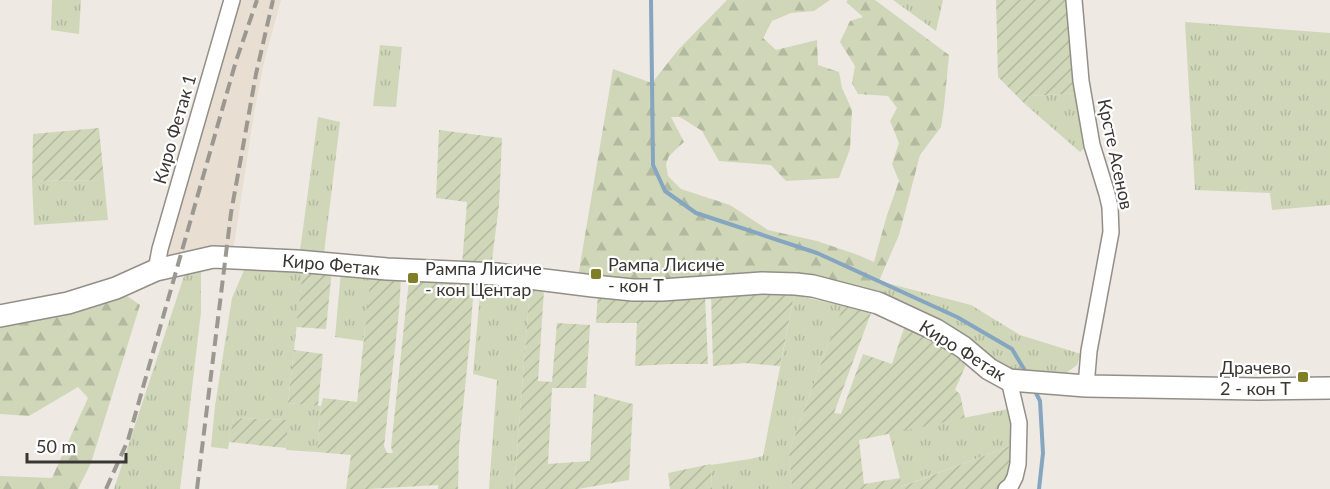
<svg xmlns="http://www.w3.org/2000/svg" width="1330" height="489" font-family="Lato,sans-serif">
<style>
.built{fill:#e8ded1}
.grass{fill:url(#grass-tufts)}
.forest{fill:url(#forest-firs)}
.garden{fill:url(#garden-furrows)}
.lines{fill:none;stroke-linecap:round;stroke-linejoin:round}
.stream{stroke:#85a5c0;stroke-width:4}
.street-casing{stroke:#938e88;stroke-width:18}
.secondary-casing{stroke:#938e88;stroke-width:24}
.street{stroke:#fff;stroke-width:15}
.secondary{stroke:#fff;stroke-width:21}
.rail{stroke:#9b9892;stroke-width:4;stroke-dasharray:12 6;stroke-linecap:butt}
.poi-dot{fill:#807f27;stroke:#fff;stroke-width:2}
.labels{text-anchor:middle;dominant-baseline:central;stroke-width:4.5;stroke-linejoin:round;paint-order:stroke}
.street-label{font-size:18px;fill:#393734;stroke:#fff}
.poi-label{font-size:18px;fill:#393734;stroke:#fff;text-anchor:start}
</style>
<defs>
<pattern id="grass-tufts" width="24" height="20" patternUnits="userSpaceOnUse" patternTransform="scale(1.5)"><rect width="24" height="20" fill="#cfd7b8"/><path d="M3 7l-1-3M5 7V3M7 7l1-3M15 17l-1-3M17 17v-4M19 17l1-3" fill="none" stroke="#b2b99f"/></pattern>
<pattern id="forest-firs" width="22" height="20" patternUnits="userSpaceOnUse" patternTransform="scale(1.5)"><rect width="22" height="20" fill="#cfd7b8"/><path d="M5 1l3.5 6h-7zM16 11l3.5 6h-7z" fill="#b2b99f"/></pattern>
<pattern id="garden-furrows" width="10" height="10" patternUnits="userSpaceOnUse" patternTransform="scale(1.5)"><rect width="10" height="10" fill="#cfd7b8"/><path d="M-1 1l2-2M0 10L10 0M9 11l2-2" fill="none" stroke="#b2b99f"/></pattern>
</defs>
<rect width="100%" height="100%" fill="#eee9e2"/>
<path class="built" d="M232,0H281L264,62L254,113L232,258L164,259Z"/>
<path class="grass" d="M52,0H81L79,34L51,30Z
M893,0H943L936,31Z
M1185,22L1330,33V205L1272,210L1270,193L1195,190Z
M380,45L402,47L396,107L373,106Z
M1077,93L1087,146L1080,152L1026,105L1029,96Z
M318,117L340,122L324,253L300,251Z
M104,180L108,220L34,225L32,181Z
M187,267H201V312L180,489H114Z
M245,268L303,270L288,403L321,406L317,452L286,450L287,420L233,418L228,449L211,447L215,406L232,298Z
M341,271L371,273L368,308L363,341L335,337Z
M879,281L971,305L1020,335L1081,354L1077,365L1066,373L1054,376L1016,378L878,297Z
M481,283L530,287L514,489H489L497,380L473,374Z
M794,295L844,306L826,350L789,452L792,489H712L711,465L750,459L763,456Z
M1008,409L1014,440L1013,445L900,487V478L889,433Z"/>
<path class="forest" d="M727,0H830L814,11L791,13L772,21L763,38L776,50L817,40L818,65L839,72L842,88L852,110L850,149L839,178L786,181L771,165L719,161L702,131L680,117H671L684,142L669,156L666,164L668,176L681,189L730,205L768,230L817,241L858,255L874,262L887,215L899,181L892,164L899,143L890,121L897,108L888,96L858,94L852,83L855,66L840,42L850,21L863,17L846,2L848,0H875L949,55L944,107L941,127L920,155L899,235L879,281L878,303L813,286L577,283L613,69L652,83L678,50Z
M127,296L140,305L91,463L78,489H0V476L52,478L88,398L78,387L29,416L0,414V326L25,323Z"/>
<path class="garden" d="M996,0H1068L1077,93L1029,96L1026,105L998,77Z
M99,128L104,180L32,181L33,134Z
M439,130L502,138L499,205L491,268L462,265L467,202L436,198Z
M303,270L331,271V279L326,329L296,327Z
M371,273L401,278L399,312L384,446L387,453H393L391,447L409,280H452L474,284L470,338L459,447L458,489H438V485L368,489H346L351,455L317,452L321,406L323,398L357,402Z
M530,287L544,290L538,381L552,382L557,323L590,325L586,388H552L548,464L590,461L594,394L633,404L629,480L578,489H514Z
M598,293L705,295L708,364H672L635,366L637,323H596Z
M787,293L794,295L780,366L745,363L713,366L711,295Z
M845,302L871,313L834,413L841,414L863,354L892,364L905,325L967,362L955,390L960,394L965,418L859,440L864,484L900,478L901,487L1013,445L1009,477L1005,484L996,489H792L789,452L826,350Z
M294,350L323,354L318,406L288,403Z
M233,418L288,420L286,448L229,442Z
M711,464L712,489H670L668,473Z"/>
<g class="lines">
<path class="stream" d="M651,0L653,165L665,191L696,213L817,253L957,317L1012,349L1027,374
M1036,393L1040,401L1043,453L1039,489"/>
<defs>
<path id="street" d="M1074,0L1081,81L1092,145L1107,194L1110,207L1111,232L1089,351L1086,386
M156,270L160,249L232,0
M1006,489L1011,485L1015,477L1018,464L1019,423L1009,380"/>
<path id="secondary" d="M0,316L68,303L116,288L156,270L213,257L297,261L387,269L496,274L593,286L633,290H662L762,283L796,284L813,286L878,303L936,330L963,347L989,369L1009,380L1086,386L1259,389L1330,388"/>
</defs>
<use href="#street" class="street-casing"/>
<use href="#secondary" class="secondary-casing"/>
<use href="#street" class="street"/>
<use href="#secondary" class="secondary"/>
<path class="rail" d="M106,489L128,440L236,61L257,0
M197,489L231,213L256,74L273,0"/>
</g>
<g class="poi-dot">
<rect x="590" y="268" width="12" height="12" rx="3"/>
<rect x="407" y="272" width="12" height="12" rx="3"/>
<rect x="1297" y="371" width="12" height="12" rx="3"/>
</g>
<g class="labels">
<g class="street-label">
<text transform="translate(174 129) rotate(-74)">Киро Фетак 1</text>
<text transform="translate(1116 154) rotate(78)">Крсте Асенов</text>
<text transform="translate(331 264) rotate(5)">Киро Фетак</text>
<text transform="translate(963 350) rotate(32)">Киро Фетак</text>
</g>
<g class="poi-label">
<text x="608" y="264">Рампа Лисиче<tspan x="608" dy="21">- кон Т</tspan></text>
<text x="425" y="268">Рампа Лисиче<tspan x="425" dy="21">- кон Центар</tspan></text>
<text x="1291" y="367" text-anchor="end">Драчево<tspan x="1291" dy="21">2 - кон T</tspan></text>
</g>
</g>
<path d="M27 453v9h99v-9" fill="none" stroke="#393734" stroke-width="3"/>
<text x="36" y="453" font-size="18" fill="#393734" stroke="#ffffff" stroke-width="4.5" paint-order="stroke">50 m</text>
</svg>
